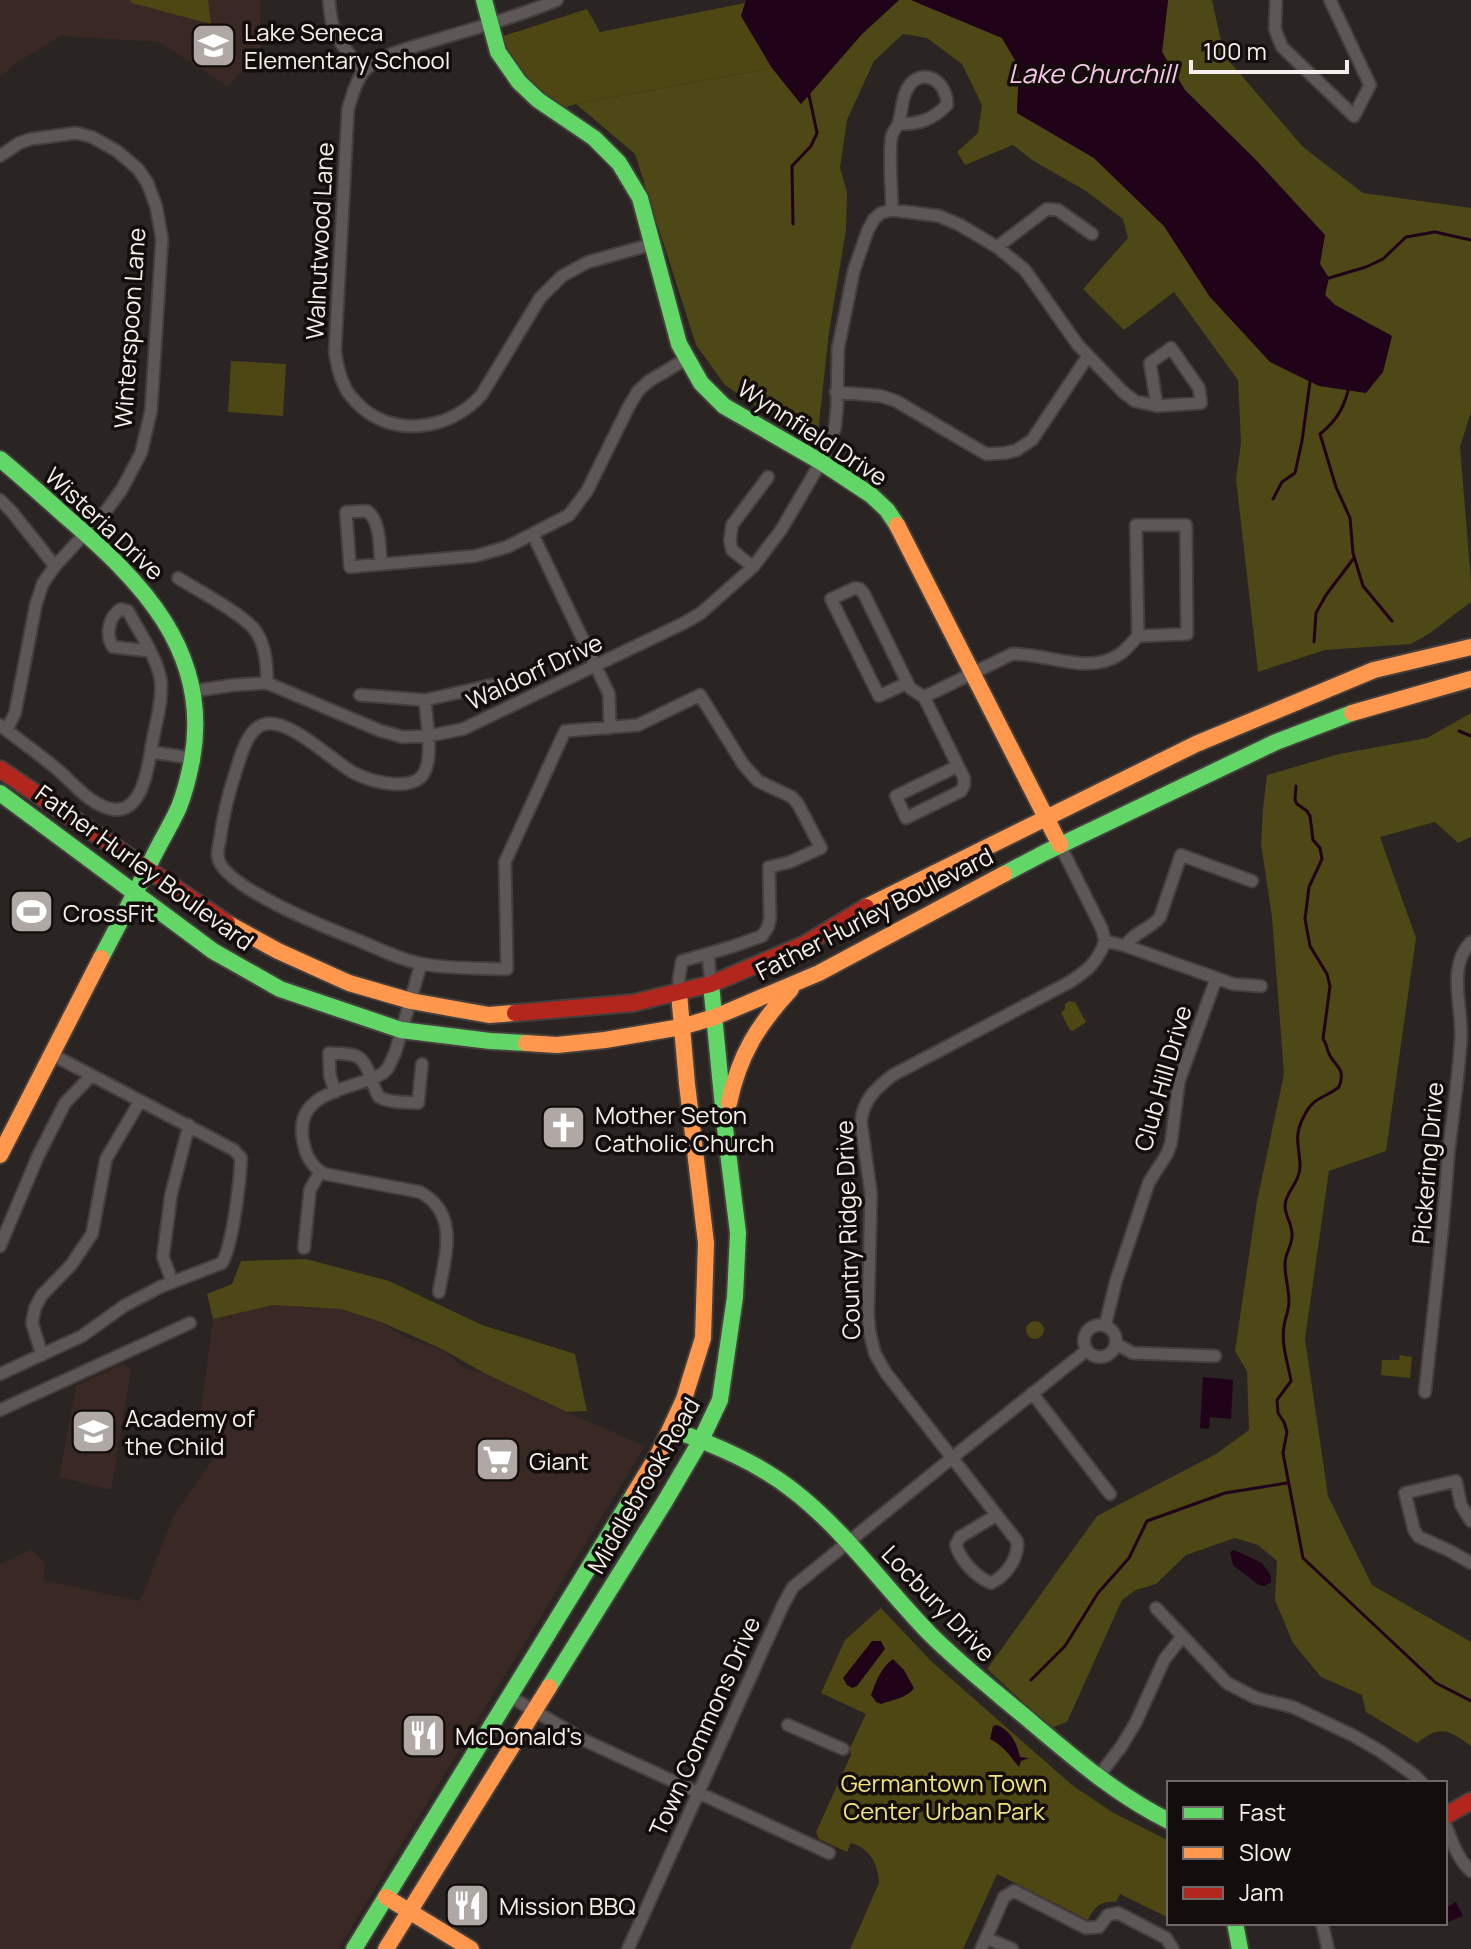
<svg xmlns="http://www.w3.org/2000/svg" width="1471" height="1949" font-family="Manrope,sans-serif">
<style>
.built{fill:#392823}
.green{fill:#4e4713}
.forest{fill:#4e4716}
.water{fill:#210319}
.lines{fill:none;stroke-linecap:round;stroke-linejoin:round}
.stream{stroke:#210319;stroke-width:3}
.street-casing{stroke:#443f3d;stroke-width:15}
.fast-casing{stroke:#443f3d;stroke-width:20}
.slow-casing{stroke:#443f3d;stroke-width:20}
.jam-casing{stroke:#443f3d;stroke-width:20}
.street{stroke:#5d5857;stroke-width:11}
.fast{stroke:#63d668;stroke-width:16}
.slow{stroke:#ff974d;stroke-width:16}
.jam{stroke:#b3261e;stroke-width:16}
.labels{text-anchor:middle;dominant-baseline:central;stroke-width:7;stroke-linejoin:round;paint-order:stroke}
.poi-label{font-size:24px;fill:#f6efec;stroke:#130e0c;text-anchor:start}
.street-label{font-size:24px;fill:#f6efec;stroke:#130e0c}
.park-label{font-size:24px;fill:#f1e47e;stroke:#130e0c}
.water-label{font-size:26px;font-style:italic;fill:#fac6ea;stroke:#130e0c}
</style>
<rect width="100%" height="100%" fill="#2a2422"/>
<path class="built" d="M0,0H260L261,49L228,87L159,42L61,36L15,64L0,77Z
M273,1305L341,1309L381,1322L407,1338L442,1349L463,1368L484,1373L567,1412L645,1446L338,1949H0V1564L31,1549L45,1563L44,1580L140,1601L174,1515L222,1446L200,1418L213,1319Z
M123,1363L131,1370L111,1490L59,1477L76,1386Z"/>
<path class="green" d="M130,0H208L211,24L132,3Z
M745,3L741,16L772,68L576,104L554,111L519,82L494,39L587,9L600,32Z
M231,361L286,364L283,416L228,412Z
M1069,1001L1075,1002L1086,1022L1073,1031L1070,1030L1061,1013L1065,1009V1004Z
M1026 1330a9 9 0 1 1 18 0a9 9 0 1 1-18 0Z
M1400,1355L1412,1357L1410,1378L1381,1375L1382,1360H1399Z
M881,1608L932,1662L1072,1785L1112,1812L1169,1841V1918L1120,1894L1116,1902C1101,1900 1094,1907 1088,1920L997,1874L963,1949H850L879,1883C878,1863 870,1849 851,1843L847,1852L819,1839L816,1832L851,1755L850,1748L866,1714L821,1693L845,1640Z"/>
<path class="forest" d="M899,0H911L1002,38L1019,67L1017,113L1094,158L1164,226L1210,297L1392,336L1335,305L1325,295L1328,278L1320,264L1185,90L1162,52L1168,0H1212L1224,55L1303,147L1363,193L1471,208V412L1460,447L1471,581V602L1430,633L1411,644L1325,650L1258,672L1236,479L1241,443L1238,380L1174,292L1124,330L1083,289L1128,238L1123,219L1086,191L1032,160L1013,145L965,165L957,152L978,133L982,105L962,64L927,38L903,34L874,61L847,120L840,168L847,192L846,230L829,332L818,433L811,444L725,385L696,345L635,154L576,104L772,68L801,104L862,34Z
M1471,713V837L1458,843L1435,822L1380,837L1416,938L1386,1151L1329,1171L1305,1339L1328,1496L1372,1585L1471,1642V1746C1448,1729 1440,1725 1417,1743L1366,1712L1362,1695L1321,1677L1293,1643L1275,1600L1277,1561L1258,1545L1235,1538L1186,1555L1156,1584L1136,1590L1122,1600L1067,1722L1051,1728L987,1669L1097,1516L1216,1454L1249,1430L1247,1371L1235,1351L1257,1201L1284,1074L1272,917L1261,844L1263,809L1267,775L1339,754L1427,738Z
M306,1259L389,1281L482,1325L575,1354L587,1411L567,1412L484,1373L442,1349L381,1322L341,1309L273,1305L213,1319L207,1294L232,1284L241,1261Z"/>
<path class="water" d="M746,0H899L862,34L801,104L772,68L741,16Z
M911,0H1168L1162,52L1185,90L1256,160L1325,235L1320,264L1329,278L1325,295L1335,305L1392,336L1383,372L1366,393L1319,386L1270,362L1210,297L1164,226L1094,158L1017,113L1019,67L1002,38Z
M1203,1377L1233,1380L1231,1419L1210,1417L1209,1429L1200,1428Z
M1234,1550L1262,1563L1271,1576V1582L1264,1586L1259,1585L1233,1565L1230,1552Z
M872,1641H881L885,1649L857,1686L852,1688L847,1685L843,1678Z
M893,1659L904,1670L914,1688C907,1698 892,1700 881,1704L876,1702L871,1695C876,1682 881,1667 893,1659Z
M997,1725C1010,1730 1017,1743 1020,1757L1029,1758L1021,1761L1019,1767C1009,1755 1004,1746 990,1739L993,1726Z
M1456,1902L1463,1916L1445,1923V1908Z"/>
<g class="lines">
<path class="stream" d="M793,224L792,166L811,146L817,133L809,95
M1329,278L1366,267L1383,259L1406,237L1435,232L1471,240
M1348,391C1343,410 1335,422 1320,434L1336,487L1350,518L1353,553L1363,586L1392,621
M1273,499L1282,482L1295,473L1302,441L1310,382
M1314,642L1316,613L1326,595L1354,558
M1459,731L1471,736
M1296,786L1295,800L1297,804L1307,811L1310,816L1313,840L1320,848L1322,859L1309,887L1305,919L1310,946L1327,974L1330,986L1323,1039C1326,1042 1326,1046 1328,1051C1333,1067 1347,1066 1339,1087C1323,1100 1314,1095 1303,1118C1293,1138 1300,1148 1300,1166C1300,1183 1285,1192 1285,1206C1285,1216 1293,1225 1292,1236C1292,1246 1284,1255 1285,1265C1285,1278 1289,1289 1289,1302C1289,1310 1285,1318 1284,1326C1281,1346 1288,1362 1291,1381L1277,1400L1278,1413L1284,1422L1287,1432L1283,1453L1303,1558L1436,1683L1471,1701
M1031,1680L1065,1646L1098,1593L1129,1558L1147,1521L1225,1493L1287,1483"/>
<defs>
<path id="street" d="M329,0C331,36 341,45 364,71
M557,0C520,16 479,27 439,39C417,46 382,53 365,70C356,80 352,96 348,109L335,352C337,364 339,376 345,387C347,393 352,397 356,402C390,439 451,431 482,394L540,298L562,276L588,262L653,244
M1276,0L1275,29L1282,47L1354,116L1370,85L1330,0
M0,156L19,143L31,139L76,133L92,137L117,151L138,169L147,182L156,206L162,239L151,411L141,453L122,489L106,511L55,566L43,583L36,604L15,713L7,730
M892,210C892,195 888,147 892,135C893,131 897,128 898,124C902,115 901,104 905,94C915,65 947,76 947,105C932,120 919,124 899,124
M997,247L1047,209L1058,210L1092,234
M836,392L881,396L896,401L986,454L1005,453L1017,450L1032,440L1088,356
M0,500L12,512L55,566
M533,535L609,694L610,728
M381,563C379,546 381,521 367,511L346,512L350,567L475,556L507,547L569,515L587,491L628,408L638,391L649,381L686,359
M753,567L732,550L730,541L732,525L768,477
M178,578C197,590 247,616 257,633C266,648 267,666 267,683
M907,683L879,696L831,599L855,588L860,589L864,594L910,688L924,697L964,778V785L961,791L906,818L896,796L958,766
M194,691L234,685L267,683L381,731L403,737L428,736L463,729L684,623L701,613L753,567L781,530L821,462L835,428L837,407L838,349L854,270L868,230L874,219L881,213L892,210L939,216L960,225L997,247L1025,270L1078,345L1123,392L1135,401L1157,406L1201,403L1199,388L1171,348L1150,363L1157,406
M360,695L425,700L492,685
M924,697L1012,654C1047,653 1088,676 1120,654C1127,649 1132,642 1138,636L1187,634L1186,525H1136L1138,636
M425,700C426,720 437,769 417,780C410,784 403,784 394,784C380,783 366,779 354,773C332,761 290,718 265,724C247,728 240,758 235,774C228,795 223,816 220,839C219,844 217,851 218,857C221,887 332,930 360,941C379,949 403,961 423,964C449,969 480,968 507,969L505,862L565,731L638,725L700,695L743,764L758,781L792,797L798,804L821,848L790,862L769,867L770,918L768,927L762,936L731,947L682,961L679,978V993
M0,725C19,740 39,754 58,770C74,784 90,805 112,809C145,815 149,759 153,738C157,720 162,701 161,683C159,660 139,632 128,611L121,609C109,616 105,635 113,647L150,651
M151,752L192,758
M1060,845L1102,929L1105,941L1126,946L1233,984L1261,986
M1126,946C1132,933 1151,929 1160,917L1181,855L1252,881
M708,954L711,984
M421,964L395,1053L388,1068L383,1073L376,1077C342,1091 291,1094 304,1145C306,1157 314,1169 325,1174L420,1192C460,1214 445,1255 439,1292
M335,1092L330,1076L329,1053C337,1054 348,1053 356,1056C369,1061 371,1085 379,1097C390,1103 405,1102 418,1103L422,1064
M0,1246L38,1156L65,1103L91,1076
M304,1248L310,1190L320,1172
M172,1281L163,1257L171,1195L189,1125
M1084 1341a16 16 0 1 1 32 0a16 16 0 1 1-32 0Z
M1105,1326L1116,1281L1149,1182L1167,1154L1171,1143L1179,1081L1216,979
M1116,1344L1133,1353L1215,1356
M42,1355L32,1323L35,1308L42,1295L71,1265L92,1234L106,1159L140,1101
M0,1374L82,1336L124,1306L160,1287L222,1263C233,1244 240,1181 241,1158L234,1150L51,1054
M1425,1392C1433,1314 1443,1237 1448,1159C1452,1118 1459,1077 1461,1036C1462,1006 1447,966 1471,942
M1032,1393L1110,1494
M0,1410L190,1323
M997,1515L960,1537L956,1545C960,1560 976,1577 991,1583C1006,1576 1019,1558 1017,1541L886,1373L875,1354L870,1334L868,1315L871,1194L861,1122C863,1100 876,1088 893,1075L1068,983C1086,972 1098,962 1105,941
M1471,1521L1461,1505L1456,1481L1405,1493L1414,1530L1419,1537L1450,1551L1471,1563
M1156,1608L1227,1683L1256,1698L1293,1707L1354,1736L1380,1751L1414,1775L1422,1783
M509,1696L586,1741L829,1853
M788,1725L843,1749
M1097,1778L1121,1747L1136,1722L1164,1660L1182,1637
M1445,1824C1452,1840 1457,1859 1471,1871
M1322,1923L1328,1949
M986,1938L1004,1897L1014,1891L1086,1928L1099,1927L1108,1915L1118,1913L1166,1938L1173,1949
M628,1949L783,1605L793,1587L953,1457L1087,1350
M981,1949L986,1938L1012,1949"/>
<path id="fast" d="M484,0L498,52L519,82L538,100L594,138L619,163L640,198L679,344L701,383L724,406L821,462L871,495L887,510L897,525
M0,459C22,477 43,496 64,515C140,580 212,651 192,760C189,775 185,792 179,807C172,823 162,839 154,855C137,890 119,924 101,958
M0,793L213,951L280,989L401,1030L490,1041L526,1043
M1004,874L1044,853L1276,742L1352,713
M671,1429C715,1445 759,1463 795,1492C847,1533 884,1587 930,1634C957,1661 987,1685 1017,1710C1066,1751 1111,1792 1169,1821
M549,1687L664,1503L701,1440L720,1400L735,1297L738,1233L725,1128L711,984
M1235,1923L1240,1949
M354,1949L634,1494"/>
<path id="slow" d="M897,525L1060,845
M1352,713L1471,679
M866,907L1196,744L1374,670L1471,647
M227,923L278,951L349,983L411,1001L489,1015L515,1013
M526,1043L557,1045L605,1040L681,1027L715,1017L819,973L1004,874
M729,1103C739,1055 758,1025 791,989
M0,1155L101,958
M634,1494L659,1453L684,1399L703,1338L706,1243L687,1084L679,993
M386,1897L471,1949
M386,1949L549,1687"/>
<path id="jam" d="M0,769L227,923
M515,1013L633,1003L711,984L805,944L866,907
M1445,1816L1471,1801"/>
</defs>
<use href="#street" class="street-casing"/>
<use href="#fast" class="fast-casing"/>
<use href="#slow" class="slow-casing"/>
<use href="#jam" class="jam-casing"/>
<use href="#street" class="street"/>
<use href="#fast" class="fast"/>
<use href="#slow" class="slow"/>
<use href="#jam" class="jam"/>
</g>
<defs>
<symbol id="school-square" viewBox="-11 -11 22 22"><rect x="-9" y="-9" width="18" height="18" rx="4" fill="#afa8a5" stroke="#130e0c"/><path d="M0-5L7-2L0 1L-7-2ZM-4 1L0 2.5L4 1V4Q0 6-4 4Z" fill="#fff"/></symbol>
<symbol id="stadium-square" viewBox="-11 -11 22 22"><rect x="-9" y="-9" width="18" height="18" rx="4" fill="#afa8a5" stroke="#130e0c"/><path d="M0-5a6.5 5 0 1 0 0 10a6.5 5 0 1 0 0-10ZM-3.5-1.8h7v3.6h-7Z" fill="#fff"/></symbol>
<symbol id="church-square" viewBox="-11 -11 22 22"><rect x="-9" y="-9" width="18" height="18" rx="4" fill="#afa8a5" stroke="#130e0c"/><path d="M-1.2-6h2.4v3.5h3.3v2.4h-3.3V6h-2.4V-.1h-3.3v-2.4h3.3Z" fill="#fff"/></symbol>
<symbol id="supermarket-square" viewBox="-11 -11 22 22"><rect x="-9" y="-9" width="18" height="18" rx="4" fill="#afa8a5" stroke="#130e0c"/><path d="M-6-5.5h2.5l.6 2H6L4.5 2H-2.5L-4.4-4H-6ZM-1.5 3.2a1.3 1.3 0 1 0 .1 0ZM3 3.2a1.3 1.3 0 1 0 .1 0Z" fill="#fff"/></symbol>
<symbol id="restaurant-square" viewBox="-11 -11 22 22"><rect x="-9" y="-9" width="18" height="18" rx="4" fill="#afa8a5" stroke="#130e0c"/><path d="M-5-6h1v4h1v-4h1v4h1v-4h1v5L-1.5 .5V6h-2V.5L-5-1ZM5-6V6H3V1.5H1.5Q1.5-4 5-6Z" fill="#fff"/></symbol>
</defs>
<g fill-rule="evenodd">
<use href="#school-square" x="188" y="20" width="51" height="51"/>
<use href="#stadium-square" x="6" y="886" width="51" height="51"/>
<use href="#church-square" x="538" y="1102" width="51" height="51"/>
<use href="#school-square" x="68" y="1406" width="51" height="51"/>
<use href="#supermarket-square" x="472" y="1434" width="51" height="51"/>
<use href="#restaurant-square" x="398" y="1710" width="51" height="51"/>
<use href="#restaurant-square" x="442" y="1880" width="51" height="51"/>
</g>
<g class="labels">
<g class="poi-label">
<text x="244" y="31">Lake Seneca<tspan x="244" dy="28">Elementary School</tspan></text>
<text x="63" y="912">CrossFit</text>
<text x="595" y="1114">Mother Seton<tspan x="595" dy="28">Catholic Church</tspan></text>
<text x="125" y="1417">Academy of<tspan x="125" dy="28">the Child</tspan></text>
<text x="529" y="1460">Giant</text>
<text x="455" y="1735">McDonald's</text>
<text x="499" y="1905">Mission BBQ</text>
</g>
<g class="street-label">
<text transform="translate(319 241) rotate(-87)">Walnutwood Lane</text>
<text transform="translate(129 328) rotate(-86)">Winterspoon Lane</text>
<text transform="translate(813 432) rotate(33)">Wynnfield Drive</text>
<text transform="translate(105 523) rotate(43)">Wisteria Drive</text>
<text transform="translate(534 671) rotate(-25)">Waldorf Drive</text>
<text transform="translate(145 867) rotate(36)">Father Hurley Boulevard</text>
<text transform="translate(874 913) rotate(-27)">Father Hurley Boulevard</text>
<text transform="translate(1162 1078) rotate(-74)">Club Hill Drive</text>
<text transform="translate(1427 1163) rotate(-85)">Pickering Drive</text>
<text transform="translate(847 1230) rotate(-92)">Country Ridge Drive</text>
<text transform="translate(643 1485) rotate(-60)">Middlebrook Road</text>
<text transform="translate(939 1603) rotate(46)">Locbury Drive</text>
<text transform="translate(704 1726) rotate(-66)">Town Commons Drive</text>
</g>
<g class="park-label">
<text x="944" y="1782">Germantown Town<tspan x="944" dy="28">Center Urban Park</tspan></text>
</g>
<g class="water-label">
<text x="1092" y="73">Lake Churchill</text>
</g>
</g>
<rect x="1167" y="1781" width="280" height="144" fill="#130e0c" stroke="#6e6866" stroke-width="2"/>
<rect x="1183" y="1807" width="40" height="12" fill="#63d668" stroke="#6e6866" stroke-width="2"/>
<text x="1239" y="1821" font-size="24" fill="#f6efec">Fast</text>
<rect x="1183" y="1847" width="40" height="12" fill="#ff974d" stroke="#6e6866" stroke-width="2"/>
<text x="1239" y="1861" font-size="24" fill="#f6efec">Slow</text>
<rect x="1183" y="1887" width="40" height="12" fill="#b3261e" stroke="#6e6866" stroke-width="2"/>
<text x="1239" y="1901" font-size="24" fill="#f6efec">Jam</text>
<path d="M1191 60v12h156v-12" fill="none" stroke="#f6efec" stroke-width="4"/>
<text x="1203" y="60" font-size="24" fill="#f6efec" stroke="#130e0c" stroke-width="6" paint-order="stroke">100 m</text>
</svg>
